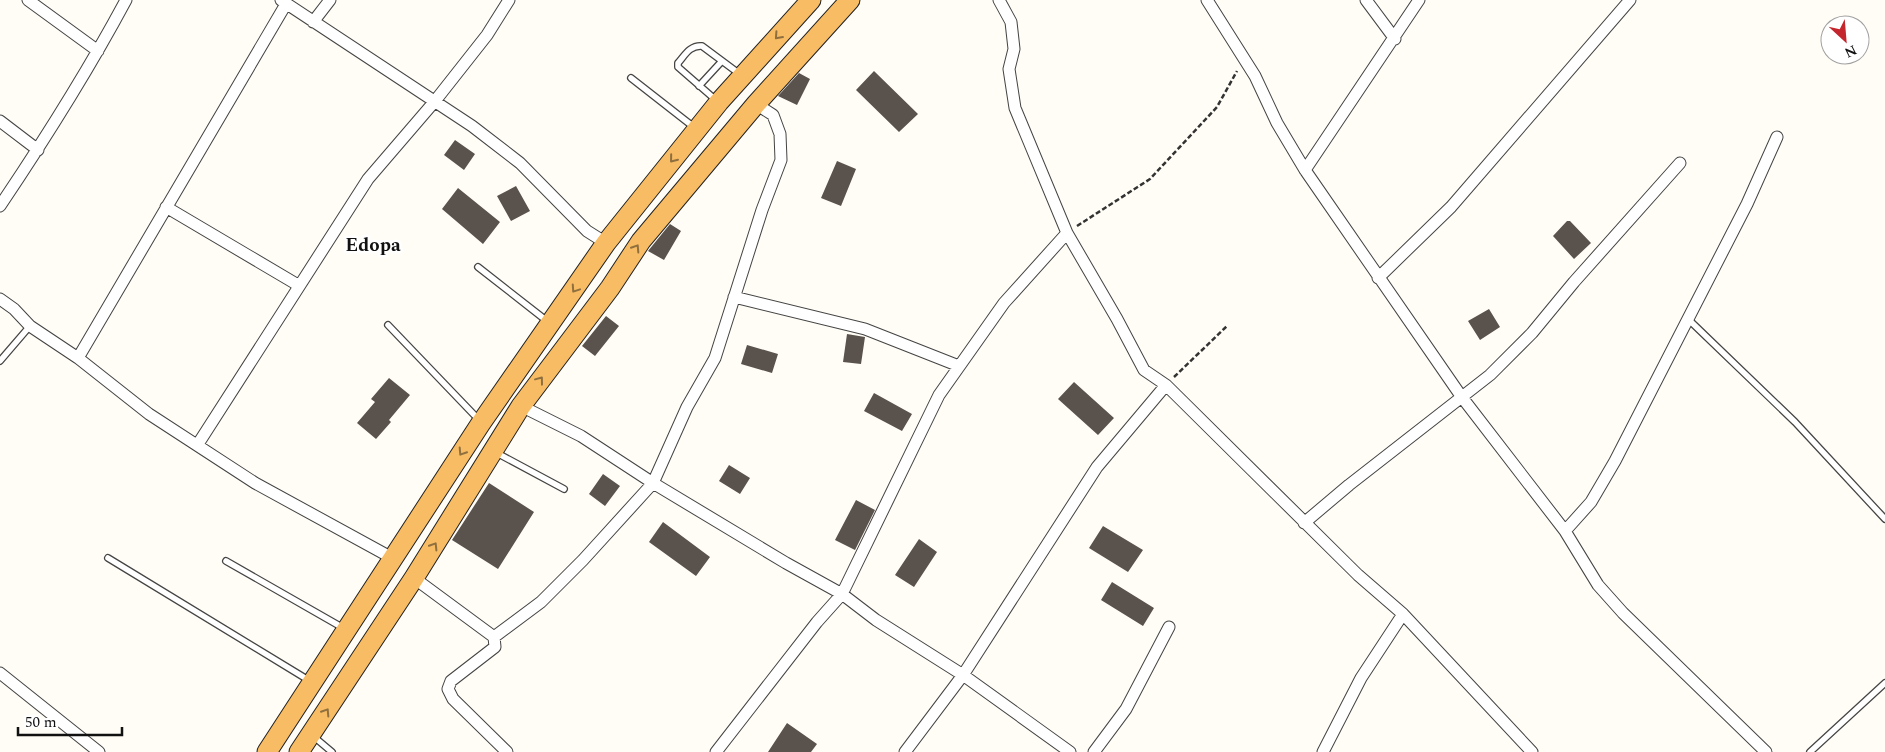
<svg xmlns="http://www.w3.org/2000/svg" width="1885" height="752" font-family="Spectral,serif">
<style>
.building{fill:#5a524d}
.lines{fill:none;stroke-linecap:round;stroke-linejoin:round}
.service-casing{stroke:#444;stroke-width:8}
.minor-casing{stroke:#444;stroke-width:13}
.trunk-casing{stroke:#222;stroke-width:21}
.path{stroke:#333;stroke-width:2.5;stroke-dasharray:5 2.5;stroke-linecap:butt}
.service{stroke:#fff;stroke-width:5.5}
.minor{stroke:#fff;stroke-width:11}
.trunk{stroke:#f7bc64;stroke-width:19}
.oneway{stroke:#906f3f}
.labels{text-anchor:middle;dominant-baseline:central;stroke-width:5;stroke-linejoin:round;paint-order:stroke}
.quarter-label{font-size:19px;font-weight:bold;fill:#111;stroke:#fff}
</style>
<rect width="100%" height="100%" fill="#fffdf5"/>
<path class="building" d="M874,71L918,114L899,132L856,90Z
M799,73L810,79L797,105L778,96Z
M455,140L475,154L464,170L444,155Z
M837,161L856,169L841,206L821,198Z
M516,186L530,211L511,221L497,196Z
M458,188L500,222L483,244L442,209Z
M1567,221H1570L1591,243L1574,259L1553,236Z
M670,224L681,231L664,260L648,251Z
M1489,309L1500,327L1480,340L1468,321Z
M606,316L619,326L595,356L582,346Z
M847,334L865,337L861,364L843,362Z
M747,345L778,354L772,373L741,364Z
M389,378L410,395L389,420L391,422L376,439L357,423L375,402L371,399Z
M1074,382L1114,418L1098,435L1058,399Z
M874,393L912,414L902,431L864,411Z
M729,465L750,478L740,494L719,481Z
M603,474L620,486L605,506L589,494Z
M489,483L534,512L498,569L452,540Z
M856,500L875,510L855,550L835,540Z
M663,522L710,557L696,576L649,542Z
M1103,526L1143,550L1128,572L1089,548Z
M919,539L937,552L914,587L895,575Z
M1112,582L1154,608L1143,626L1101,600Z
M787,723L817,744L811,752H768Z"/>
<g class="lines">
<defs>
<path id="service" d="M631,78L695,128
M699,86L722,61
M717,101L678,67V63C685,55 690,45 702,46L741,75
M478,267L547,321
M1688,319L1795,422L1885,519
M388,325L480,421
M0,361L30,326
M495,452L564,489
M108,558L310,681
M226,561L345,629
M313,736L332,752
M1810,752L1885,683"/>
<path id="minor" d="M28,0L98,51
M281,0L472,126L520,163L587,231L606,243
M999,0L1011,22L1014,49L1009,69L1015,108L1067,233L1117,319L1144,370L1166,385L1358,575L1403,614L1532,752
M1207,0L1255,76L1277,123L1305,170L1461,396L1565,531L1598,585L1623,613L1766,752
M1366,0L1395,39
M313,22L330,0
M0,121L38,150
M1305,170L1419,0
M0,206C45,139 88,71 126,0
M166,207L298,285
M1378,278L1451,207L1630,0
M734,297L865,329L959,366
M0,299L14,309L30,326L78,358L149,414L255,483L394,559
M78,358L286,4
M521,406L581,436L653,483L786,563L842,594L876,620L963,675L1070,752
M198,444L368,179L435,101L487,35L509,0
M1304,523L1349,485L1490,375L1532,333L1574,282L1680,163
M1565,531L1591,502L1615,461L1747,204L1777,137
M414,578L494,637L495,647L451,681L448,689L453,699L507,752
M494,637L541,602L583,560L653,483L687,407L715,358L762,210L781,160L780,134L773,115L756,104
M0,673L99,752
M716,752L817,622L842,594L939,395L1004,303L1067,233
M905,752L963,675L1097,467L1166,385
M1094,752L1126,709L1169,627
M1323,752L1361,678L1403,614"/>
<path id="trunk" d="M267,752L481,423L606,243L719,102L811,0
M299,752L414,578L521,406L610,288L641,241L756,104L850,0"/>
</defs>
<use href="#service" class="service-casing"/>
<use href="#minor" class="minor-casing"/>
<use href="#trunk" class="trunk-casing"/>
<path class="path" d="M1077,226L1150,179L1217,107L1237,71
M1174,377L1227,326"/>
<use href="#service" class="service"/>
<use href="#minor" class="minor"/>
<use href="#trunk" class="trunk"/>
</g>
<defs><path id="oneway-chevron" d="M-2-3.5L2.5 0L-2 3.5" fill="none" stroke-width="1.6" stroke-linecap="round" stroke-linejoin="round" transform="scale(1.25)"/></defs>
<g class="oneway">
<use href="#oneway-chevron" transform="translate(778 36) rotate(132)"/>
<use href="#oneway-chevron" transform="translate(673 159) rotate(129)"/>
<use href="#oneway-chevron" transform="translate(636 248) rotate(-57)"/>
<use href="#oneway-chevron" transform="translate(575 289) rotate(124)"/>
<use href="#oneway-chevron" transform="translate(540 380) rotate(-53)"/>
<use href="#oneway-chevron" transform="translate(462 452) rotate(123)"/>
<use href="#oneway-chevron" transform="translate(434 546) rotate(-58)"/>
<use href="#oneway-chevron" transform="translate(326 712) rotate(-57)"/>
</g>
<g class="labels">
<g class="quarter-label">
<text x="373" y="245">Edopa</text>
</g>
</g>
<g transform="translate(1845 40) rotate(154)"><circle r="24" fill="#ffffff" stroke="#a0a0a0"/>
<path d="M0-4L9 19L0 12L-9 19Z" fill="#c4262e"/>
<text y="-8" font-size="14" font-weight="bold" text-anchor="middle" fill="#111111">N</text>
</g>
<path d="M18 727v8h104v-8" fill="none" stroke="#111111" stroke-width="2.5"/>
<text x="25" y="727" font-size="15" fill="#111111" stroke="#ffffff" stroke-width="4" paint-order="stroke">50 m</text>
</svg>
